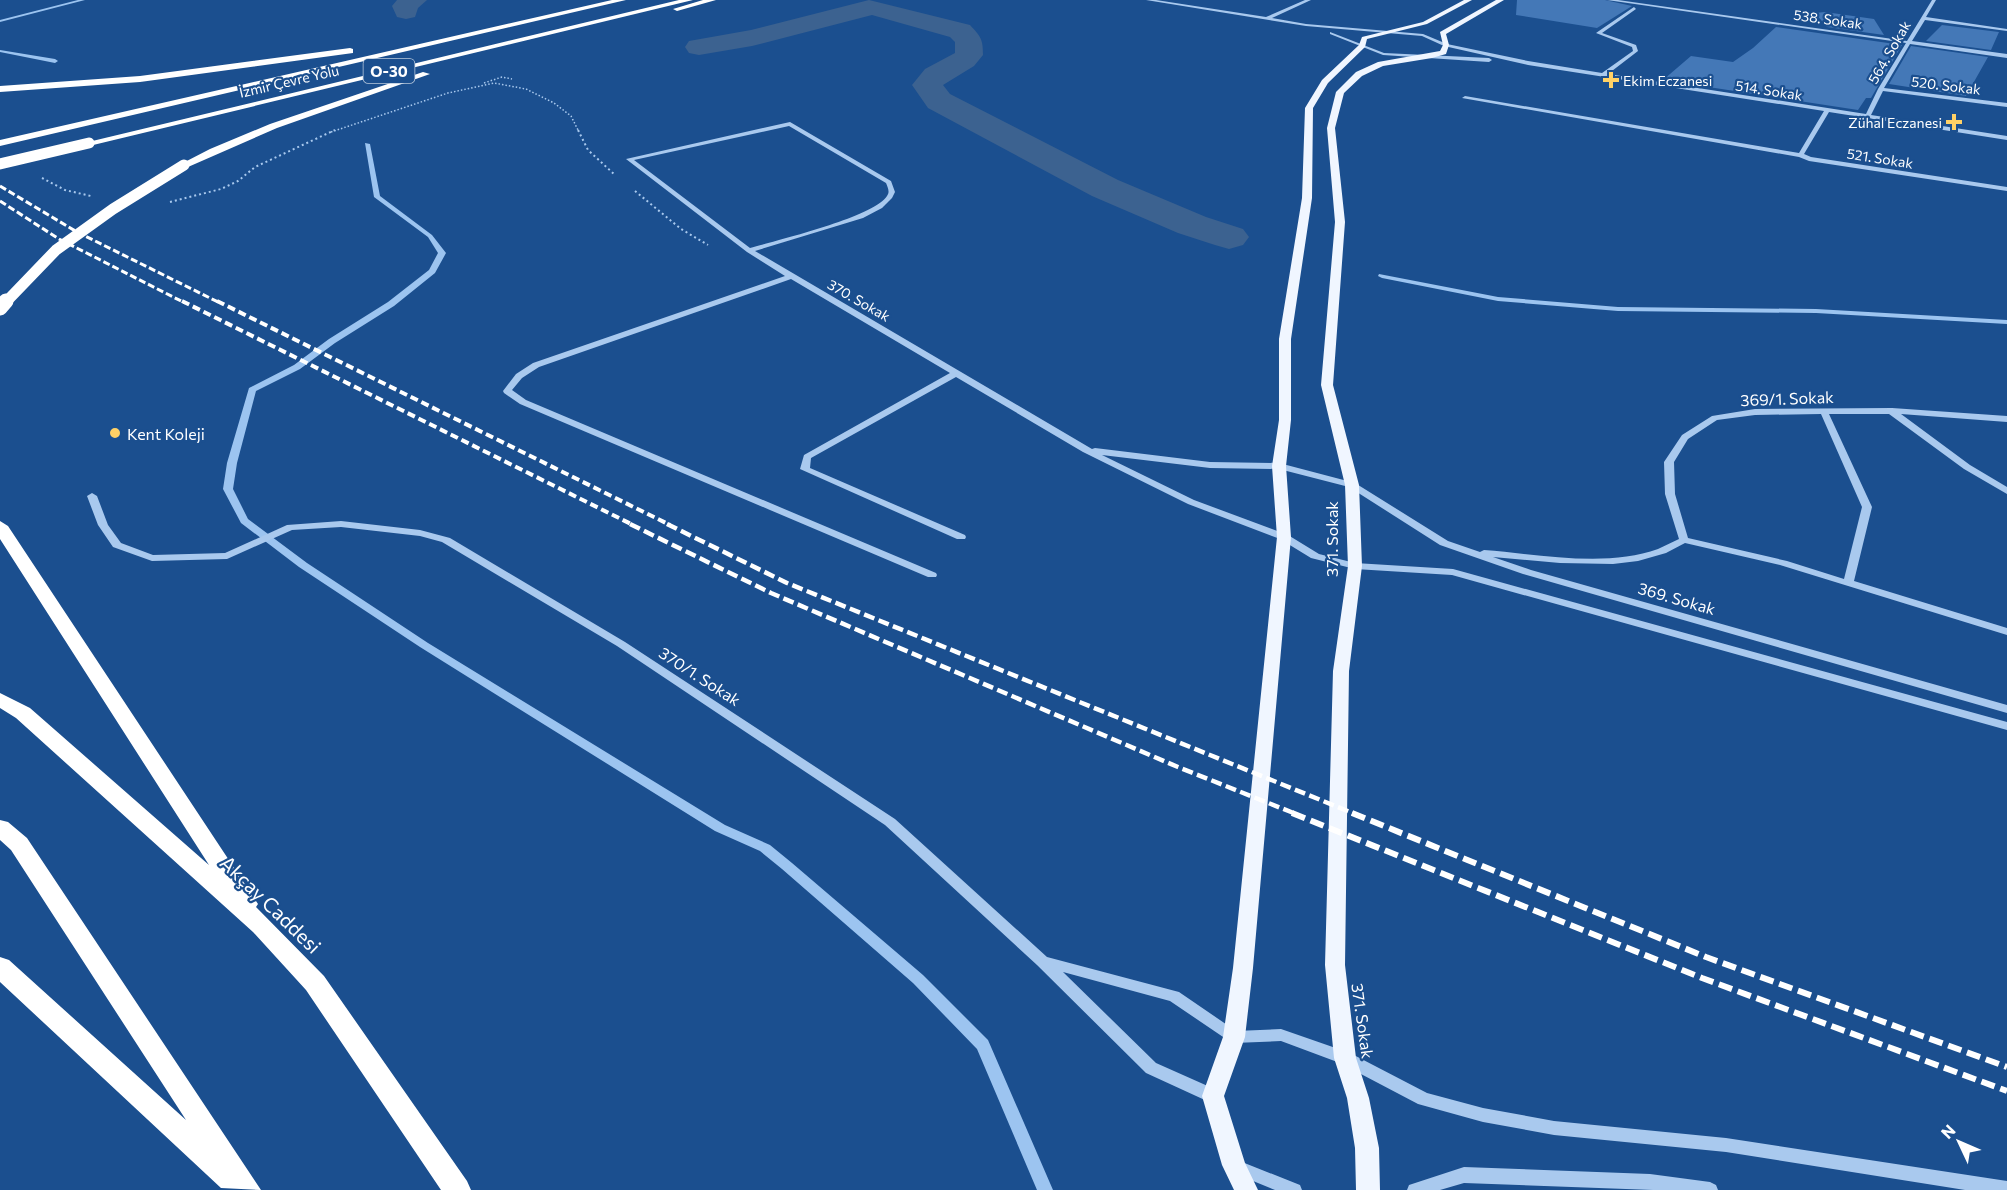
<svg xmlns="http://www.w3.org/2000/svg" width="2007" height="1190" font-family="Commissioner,sans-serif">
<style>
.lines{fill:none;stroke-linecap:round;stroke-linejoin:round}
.stream{fill:#9cc4f0;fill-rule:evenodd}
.river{fill:#3c6290;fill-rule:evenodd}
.building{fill:#4478b7}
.path-far1{stroke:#a9c9ee;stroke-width:1.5;stroke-dasharray:1.5 2;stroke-linecap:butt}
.path{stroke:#a9c9ee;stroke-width:2;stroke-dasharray:2 3;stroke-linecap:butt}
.minor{fill:#a9c9ee;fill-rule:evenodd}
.major{fill:#f0f6ff;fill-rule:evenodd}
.highway{fill:#fff;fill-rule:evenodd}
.rail-far3{stroke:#fff;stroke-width:3;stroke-dasharray:7 3;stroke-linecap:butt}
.rail-far2{stroke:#fff;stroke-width:4;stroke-dasharray:8 4;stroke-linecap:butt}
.rail-far1{stroke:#fff;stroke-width:4.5;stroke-dasharray:11 4.5;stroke-linecap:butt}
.rail{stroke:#fff;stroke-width:6;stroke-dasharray:14 6;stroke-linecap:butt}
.highway-bridge-far1{stroke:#fff;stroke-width:11}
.highway-bridge{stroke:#fff;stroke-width:15}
.poi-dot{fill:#ffd166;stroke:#1b4f8f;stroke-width:2}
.labels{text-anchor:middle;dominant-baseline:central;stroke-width:4.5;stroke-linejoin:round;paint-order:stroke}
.far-street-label{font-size:14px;fill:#fff;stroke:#1b4f8f}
.far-poi-label{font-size:14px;fill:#fff;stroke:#1b4f8f;text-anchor:start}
.shield{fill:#1b4f8f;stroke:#bbcadd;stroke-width:1.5}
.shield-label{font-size:15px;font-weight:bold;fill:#fff}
.street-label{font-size:16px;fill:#fff;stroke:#1b4f8f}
.poi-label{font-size:16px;fill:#fff;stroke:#1b4f8f;text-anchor:start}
.near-street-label{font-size:20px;fill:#fff;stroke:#1b4f8f}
</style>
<rect width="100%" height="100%" fill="#1b4f8f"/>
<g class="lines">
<path class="stream" d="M78,0H85L0,22V20Z
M0,50L55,59L58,61L55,63L0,52Z
M365,143L370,144L380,196L432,235L446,253L435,273L394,306L335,343L300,369L256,391L237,463L233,489L248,519L307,563L428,643L725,825L770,845L792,863L923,975L988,1040L1053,1190H1037L977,1049L913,983L782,869L760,851L715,831L420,647L299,567L241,523L223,489L227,463L249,388L294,365L329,339L388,302L429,270L438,253L428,237L374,197Z
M1379,274L1498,297L1618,307L1816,309L2007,320V324L1816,313L1618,311L1498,301L1382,278L1378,276Z"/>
<path class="river" d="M397,0H427L418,8L415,17L406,19L397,17L392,6Z
M869,0L970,25C981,37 983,39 983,55L974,66L943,85L950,94L1118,180L1206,217L1243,229L1249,237L1243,245L1229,249L1215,245L1178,233L1092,196L928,108L912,85L925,69L955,53V42L950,37L872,15L752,46L699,55L689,53L685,47L689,41L751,30Z"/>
</g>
<path class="building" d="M1517,0H1605L1632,6L1597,28L1516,15Z
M1825,12L1874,19L1884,35L1827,27L1815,13Z
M1942,25L1999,32L1991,50L1926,41Z
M1776,27L1902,45L1871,98H1866L1858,110L1663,80L1691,56L1733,62L1753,48Z
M1911,46L1988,57L1966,96L1889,84Z"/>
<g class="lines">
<path class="path-far1" d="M484,83L502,77L512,79
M331,132L448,93L494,83L526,89L554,103L571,116L579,132"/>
<path class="path" d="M578,130L588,150L615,175
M42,178L65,190L91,196
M635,191L681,229L708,245
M170,202L221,189L238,181L255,167L335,130"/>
<path class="minor" d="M1146,0H1156L1266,17L1305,0H1311L1272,18L1306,24L1423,34L1447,44L1528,61L1602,73L1633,51L1632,47L1596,33L1634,7L1636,9L1602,33L1636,45L1638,51L1608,74L1866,114L1878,89L1906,43L1607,0H1618L1907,41L1932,0H1936L1926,17L2007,29V31L1925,20L1912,41L2007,54V58L1910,44L1884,88L2007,103V107L1883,91L1871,115L2007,136V140L1829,112L1804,154L1811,157L2007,187V191L1809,161L1799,157L1462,98L1465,96L1799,153L1824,111L1528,65L1444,46L1422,36L1306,26Z
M1330,32L1384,53L1489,58L1492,60L1489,62L1383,55L1330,34Z
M790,122L891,181L895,192L892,198L882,208L863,218L755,251L1092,449L1095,448L1210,462L1279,463L1355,483L1448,541L1480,552L1484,550C1538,554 1606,568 1658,549C1665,546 1672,542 1679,539L1665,494L1664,462L1682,435L1712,416L1755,409L1892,408L2007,416V422L1901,414L1970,465L2007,487V494L1964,469L1889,414H1829L1872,507L1854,581L2007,628V635L1780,565L1685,543L1666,553L1638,561L1613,564L1560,563L1493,557L1531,570L2007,705V713L1523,574L1440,545L1349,487L1279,469L1210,468L1102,455L1194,500L1288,535L1319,554L1355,563L1453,569L2007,722V730L1452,575L1355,569L1311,558L1280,539L1188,504L1083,452L956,377L811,458L810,468L965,535L966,537L965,539H957L800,469L804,455L950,373L791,279L539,367L522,378L512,390L526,400L936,573L937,575L936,577H928L520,404L504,393L503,391L516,374L533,363L785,276L747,252L626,159ZM789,126L886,183C888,188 890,192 887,196C874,217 778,240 750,248L634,160ZM1821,414L1862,507L1844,579L1787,561L1688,538L1675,494L1674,462L1688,439L1717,420L1755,415Z
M92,493L97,496L108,525L121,543L153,555L225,553L287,525L341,521L420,530L450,538L625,642L895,819L1047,957L1179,992L1236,1031L1281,1029L1350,1053L1427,1093L1483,1108L1554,1121L1726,1138L2007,1181V1190H1965L1726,1152L1554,1135L1483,1122L1418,1104L1340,1063L1281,1041L1234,1043L1229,1041L1170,1001L1063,972L1156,1063L1219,1091L1221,1096L1219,1101L1213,1103L1207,1101L1146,1073L1037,965L885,825L617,646L442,542L420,536L341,527L292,530L227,559L152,561L113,547L98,525L87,496Z
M1237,1160L1300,1185L1302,1190H1275L1231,1172L1229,1167L1231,1162Z
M1464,1167L1650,1174L1710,1182L1716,1185L1718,1190H1653L1464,1183L1440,1190H1407L1409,1185Z"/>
<path class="major" d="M1464,0H1472L1427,24L1367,39L1365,47L1328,83L1313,108L1312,198L1291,339V420L1286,466L1291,537L1253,968L1245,1037L1224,1096L1245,1163L1258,1190H1234L1222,1165L1202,1096L1223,1037L1233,968L1277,537L1272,466L1279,420V339L1302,198L1305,108L1322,80L1359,45L1362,37L1423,22Z
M1496,0H1504L1446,34L1449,45L1446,54L1432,58L1383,66L1362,76L1344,93L1335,128L1345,222L1333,385L1359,485L1362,566L1349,671L1345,965L1356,1058L1369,1098L1379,1148L1380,1190H1356L1355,1148L1347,1098L1334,1058L1325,965L1333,671L1348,566L1345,485L1321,385L1335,222L1327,128L1336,92L1356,72L1378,62L1440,51L1443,45L1440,32Z"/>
<path class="highway" d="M612,0H626L0,146V140Z
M679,0H693L89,146L84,143Z
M703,0H716L677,11L673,9Z
M350,48L353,49V53L140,82L0,92V86L140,76Z
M423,72L430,74L277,128L188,167L179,165L210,149L270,124Z
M0,521L8,526L254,898L258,904L256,907L324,976L467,1181L471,1190H441L306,990L253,932L16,718L0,708V693L30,708L209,865L0,539Z
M0,820L8,822L27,838L261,1190L221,1188L0,982V957L9,960L186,1120L11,850L0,840Z"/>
<path class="rail-far3" d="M0,186L77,232L220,303
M0,201L59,239L185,303"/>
<path class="rail-far2" d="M182,301L633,525
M217,301L670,525"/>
<path class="rail-far1" d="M630,524L771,593L1178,767L1296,814
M667,524L787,583L1355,814"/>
<path class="rail" d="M1292,813L1702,978L2007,1091
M1352,813L1706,957L2007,1067"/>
<path class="highway-bridge-far1" d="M0,164L89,143
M5,303L56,250L113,209L184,165"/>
<path class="highway-bridge" d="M0,308L6,301"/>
</g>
<g class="poi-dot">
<path d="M1608 71h6v6h6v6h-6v6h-6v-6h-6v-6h6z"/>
<path d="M1951 113h6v6h6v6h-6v6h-6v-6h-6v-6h6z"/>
<circle cx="115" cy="433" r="6"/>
</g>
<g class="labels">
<g class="far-street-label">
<text transform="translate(1828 19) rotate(8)">538. Sokak</text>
<text transform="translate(1889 52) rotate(-60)">564. Sokak</text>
<text transform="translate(289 81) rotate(-13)">İzmir Çevre Yolu</text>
<text transform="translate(1946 85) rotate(7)">520. Sokak</text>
<text transform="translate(1769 90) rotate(9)">514. Sokak</text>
<text transform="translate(1880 158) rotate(9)">521. Sokak</text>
<text transform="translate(859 300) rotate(30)">370. Sokak</text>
</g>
<g class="far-poi-label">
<text x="1623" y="80">Ekim Eczanesi</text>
<text x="1942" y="122" text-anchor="end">Zühal Eczanesi</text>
</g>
<rect class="shield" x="363.5" y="59" width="51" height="24" rx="4.5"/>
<g class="shield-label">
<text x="389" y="71">O-30</text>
</g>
<g class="street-label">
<text transform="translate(1787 398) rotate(-2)">369/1. Sokak</text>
<text transform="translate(1331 539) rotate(-90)">371. Sokak</text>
<text transform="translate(1677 598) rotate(16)">369. Sokak</text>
<text transform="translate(700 676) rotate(33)">370/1. Sokak</text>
<text transform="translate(1363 1021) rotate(82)">371. Sokak</text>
</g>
<g class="poi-label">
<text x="127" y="433">Kent Koleji</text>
</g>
<g class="near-street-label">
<text transform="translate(271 904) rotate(44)">Akçay Caddesi</text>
</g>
</g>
<g transform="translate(1959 1142) rotate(314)" stroke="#1b4f8f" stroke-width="4.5" paint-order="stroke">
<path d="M0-4.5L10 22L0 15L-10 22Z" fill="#ffffff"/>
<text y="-9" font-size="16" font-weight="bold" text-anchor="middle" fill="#ffffff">N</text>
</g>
</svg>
